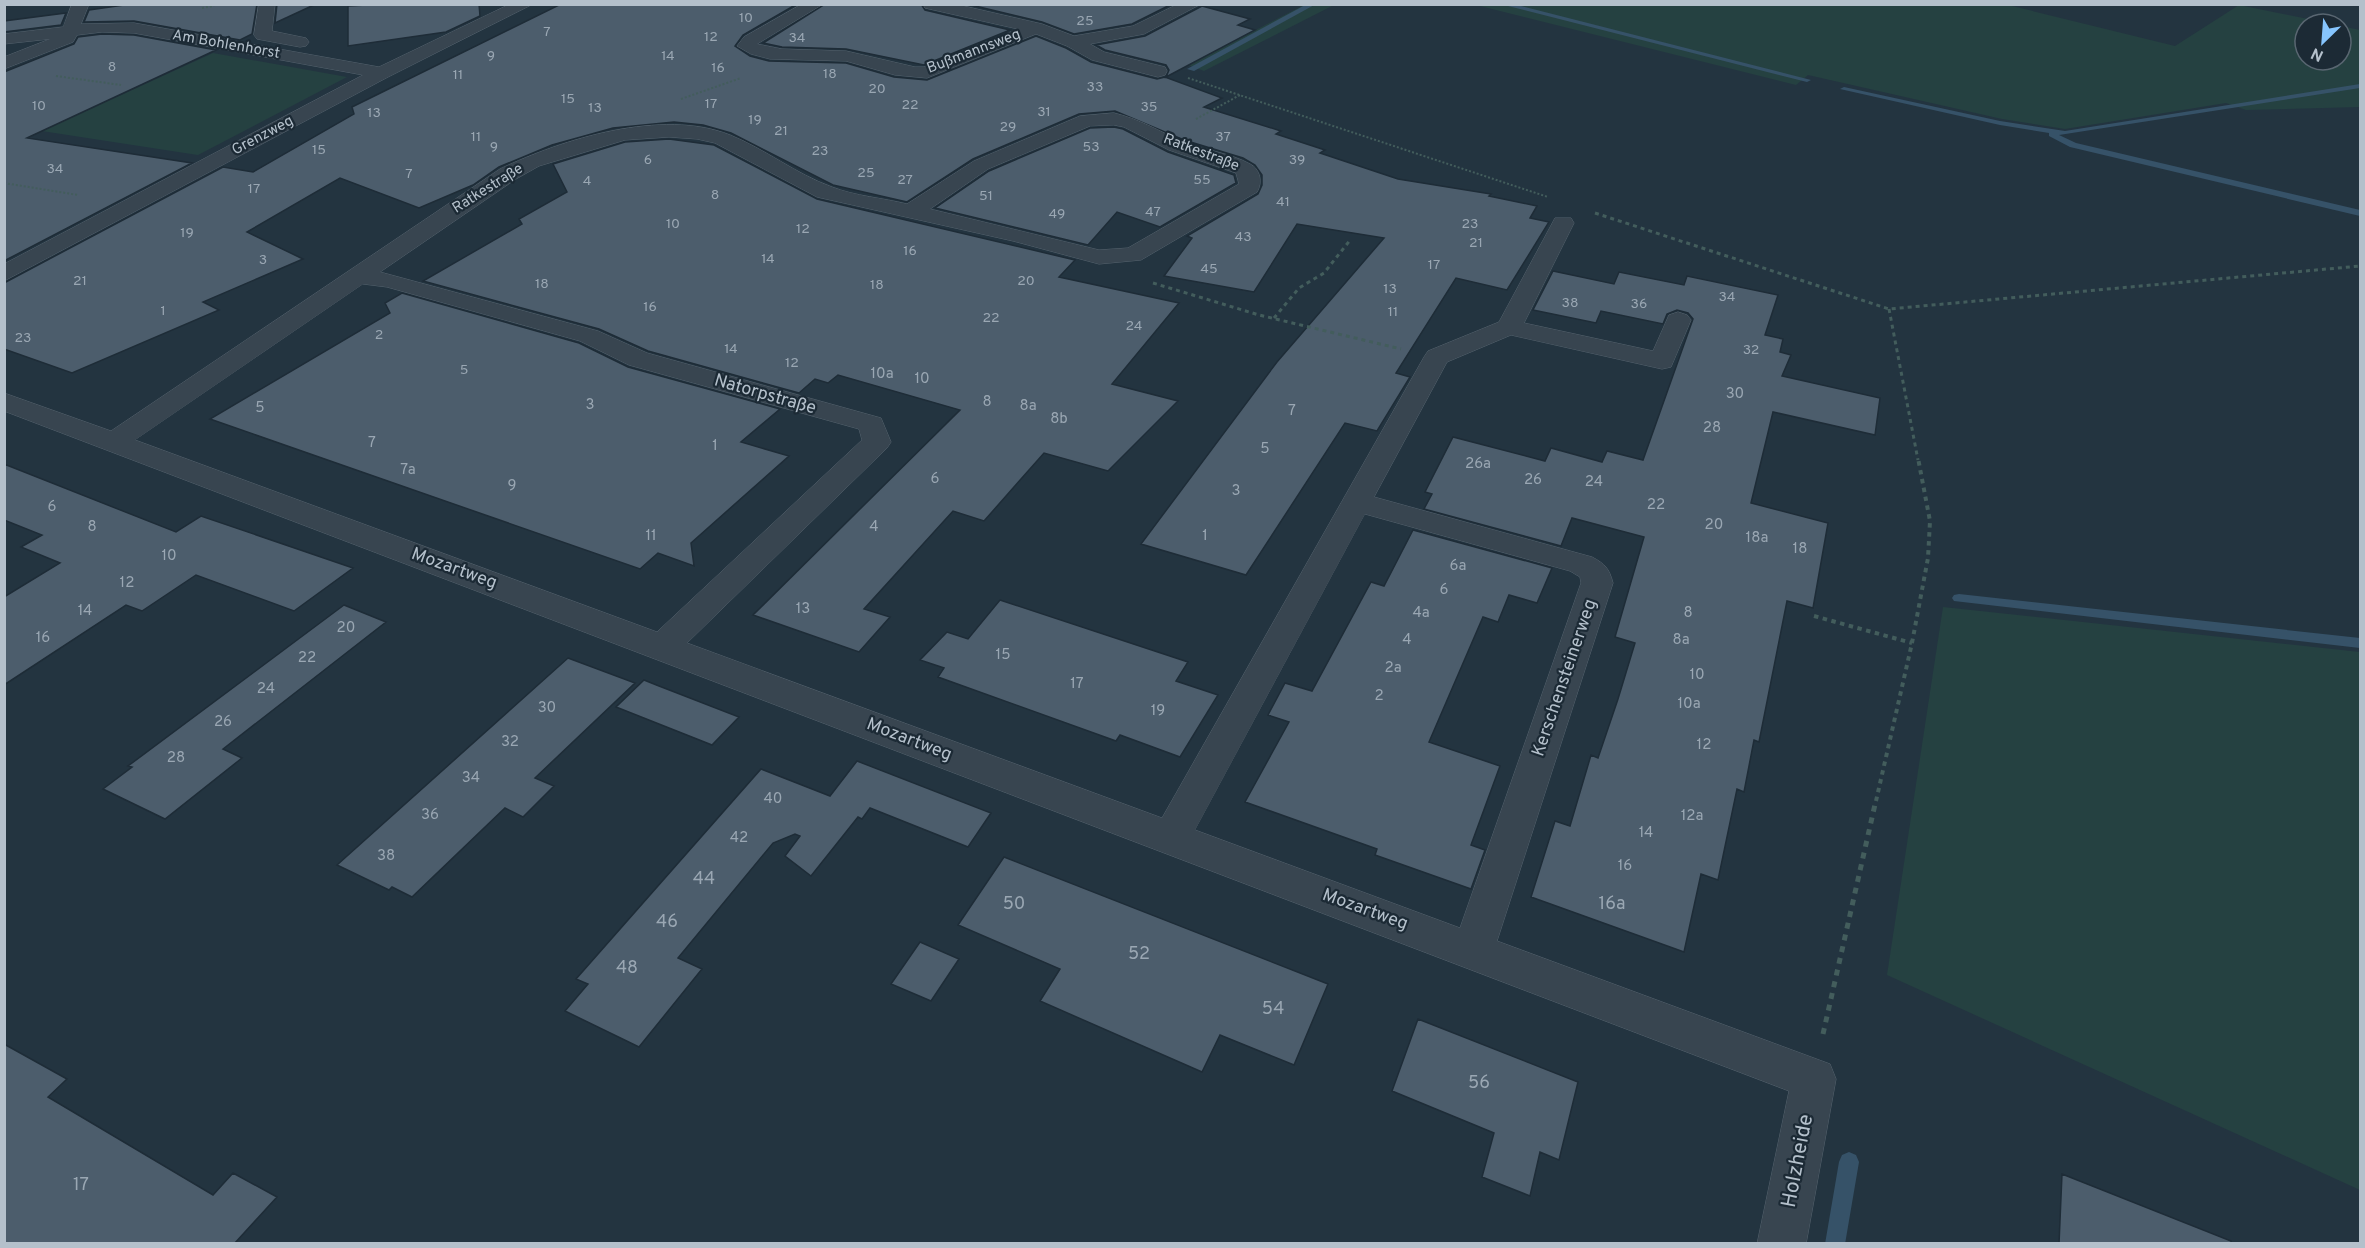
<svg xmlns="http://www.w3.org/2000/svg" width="2365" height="1248" font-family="Overpass,sans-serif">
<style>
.green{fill:#254141}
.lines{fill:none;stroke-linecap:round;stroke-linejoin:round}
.stream{fill:#365268;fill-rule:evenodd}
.building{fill:#4c5d6c;stroke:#1e2c37;stroke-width:1.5}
.minor-casing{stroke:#55636e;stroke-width:1}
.path-far3{stroke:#435d5c;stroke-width:2;stroke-dasharray:2 2;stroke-linecap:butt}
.path-far2{stroke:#435d5c;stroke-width:3;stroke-dasharray:4 4;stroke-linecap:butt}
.path-far1{stroke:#435d5c;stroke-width:4;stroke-dasharray:4.5 4.5;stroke-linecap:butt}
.path{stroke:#435d5c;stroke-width:5;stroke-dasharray:6 6;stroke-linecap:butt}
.minor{fill:#384550;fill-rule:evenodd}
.labels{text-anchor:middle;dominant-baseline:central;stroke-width:4.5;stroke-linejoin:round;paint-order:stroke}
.far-number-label{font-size:14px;fill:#9aa7b3}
.far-street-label{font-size:15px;fill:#b4c0cb;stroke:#1c2a35}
.number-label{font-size:15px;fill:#9aa7b3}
.street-label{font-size:18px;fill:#b4c0cb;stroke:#1c2a35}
.near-number-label{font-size:18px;fill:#9aa7b3}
.near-street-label{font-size:21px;fill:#b4c0cb;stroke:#1c2a35}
</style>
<rect width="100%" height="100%" fill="#233440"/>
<path class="green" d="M2004,4L2175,46L2239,5L2333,24H2305V60H2341V26L2360,30V107L2246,110L2226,103L2065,129L2002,119L1808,75L1796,85L1476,5Z
M1304,5H1334L1204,71L1188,65Z
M213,53L347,77L198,155L42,131Z
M1943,607L2360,652V1190L1887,975Z"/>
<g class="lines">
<path class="stream" d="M1307,4H1316L1194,71L1187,69Z
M1500,4H1513L1811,80L1807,82Z
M2360,84V88L2059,135L2076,143L2360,210V216L2070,147L2049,136V133L2000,125L1840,89L1844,87L2000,121L2065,131Z
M1959,594L2360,638V648L1954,601L1952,598L1954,595Z
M1849,1152L1856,1155L1859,1162L1845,1244H1825L1839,1162L1842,1155Z"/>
</g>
<path class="building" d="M131,4H257L252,34L240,40L134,21L84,22L89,10Z
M277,4H316L275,23Z
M386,4H479L480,16L446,32L348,46V6Z
M561,4H797L743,35L735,46L750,56L769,61L846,63L894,77L927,80L1036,36L1066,48L1091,62L1157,79L1165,77L1222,98L1204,107L1281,131L1276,134L1325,150L1320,153L1398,179L1491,194L1489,196L1537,206L1530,218L1549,222L1507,290L1456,278L1396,373L1410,377L1377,431L1345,423L1246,575L1141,544L1277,362L1384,238L1297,224L1254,292L1164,276L1192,238L1187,236L1258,194L1262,185V175L1255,165L1243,158L1184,140L1115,111L1079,114L973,159L907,202L833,185L731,133L703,125L674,122L613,128L552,145L499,167L473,185L419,208L340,178L247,232L303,259L203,302L219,310L72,373L4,349V283L223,167L253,172L354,114L352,107Z
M825,4H921L925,10L1010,30L924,65L846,49L782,47L763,43Z
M967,4H1172L1132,24L1074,34L1042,22Z
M1202,6L1250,19L1238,25L1255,30L1166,77L1169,70L1166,65L1105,50L1096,45L1145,36Z
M66,13L61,25L4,32V21Z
M102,34L134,35L216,50L27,138L192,163L4,261V72L74,44L78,37Z
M1114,127L1123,129L1168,152L1234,175L1236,183L1160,227L1117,212L1088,245L935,208L989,171L1090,128Z
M669,139L714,145L817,199L1075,260L1059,277L1179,303L1112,384L1178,401L1108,471L1044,453L984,521L953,511L864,609L890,617L859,652L753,615L960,410L838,375L828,383L815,379L799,393L648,351L599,329L423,281L522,224L519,219L567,192L553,164L625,142Z
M1553,271L1614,284L1619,272L1684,285L1687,276L1778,295L1765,335L1783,339L1780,352L1791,355L1782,376L1880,398L1875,435L1773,412L1751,503L1828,523L1813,608L1787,601L1759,742L1754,740L1744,792L1737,789L1718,880L1701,874L1684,952L1531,897L1555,821L1570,826L1591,755L1598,758L1618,699L1635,643L1615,637L1644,537L1572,518L1561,546L1424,509L1432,494L1425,492L1453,437L1545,461L1551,448L1602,462L1607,451L1643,460L1693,319L1688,313L1677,310L1667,314L1663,324L1601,311L1596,323L1533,310Z
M402,293L579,343L628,367L780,409L741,442L789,456L691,543L694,566L658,553L640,569L210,419L390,313L385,303Z
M4,464L176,532L201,516L353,568L294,611L196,575L142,611L126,605L4,685V597L60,563L21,547L42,535L4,520Z
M1413,530L1552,568L1537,603L1509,595L1498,622L1483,617L1429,742L1500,766L1471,845L1485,850L1471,889L1375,855L1377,849L1245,802L1289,722L1268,715L1285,683L1312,691L1371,582L1384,586Z
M1000,600L1188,662L1176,681L1218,695L1180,757L1120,735L1116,741L938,677L944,668L920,660L947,632L968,639Z
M344,605L386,622L223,749L242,758L165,819L103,789L132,767L128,766Z
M568,658L635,683L535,778L554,786L523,817L505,808L412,897L392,887L389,890L337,865Z
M644,680L659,686L739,717L712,745L616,707Z
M857,761L991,813L968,847L870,808L862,819L858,817L811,876L785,856L800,836L795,834L773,843L678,958L702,969L639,1047L565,1011L588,984L576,979L761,769L830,796Z
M1004,857L1328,984L1294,1065L1220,1035L1202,1072L1040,1001L1060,969L958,925Z
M920,942L959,959L931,1001L891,984Z
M1418,1019L1578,1082L1559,1160L1540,1152L1530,1196L1482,1177L1494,1133L1392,1091Z
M4,1044L67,1079L48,1097L213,1195L233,1173L277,1197L234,1244H4Z
M2062,1174L2231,1241V1244H2059Z"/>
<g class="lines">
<defs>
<path id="minor" d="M72,4H89L81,24L134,23L379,67L510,4H533L388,77L4,281V264L363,75L134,33L102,32L77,35L73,42L4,69V57L50,39L4,44V34L63,27Z
M259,4H275L272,31L306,38L309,42L306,46L300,47L257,39L254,35Z
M802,4H823L757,44L782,49L846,51L915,67H924L1018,29L925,8L923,4H955L1042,24L1074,36L1133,26L1178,4H1201L1144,34L1090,44L1104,52L1165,67L1167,71L1165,75L1158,77L1092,60L1067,46L1036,34L927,78L895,75L846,61L770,59L751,54L737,46L744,37Z
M1114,113C1139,119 1159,131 1183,142C1204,150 1230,153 1250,164C1260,169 1263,182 1257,192L1141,260L1099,264L1013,241L817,197L715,143L697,139L669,137L625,140L539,166L516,179L380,272L598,331L647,353L881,418L891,442L887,448L687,643L1162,818L1424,357L1428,351L1499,322L1555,218H1571L1574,223L1524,323L1653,351L1669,315L1678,312L1687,315L1691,320L1671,367L1662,369L1511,335L1447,362L1374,497L1592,557C1605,564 1609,568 1613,583L1497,941L1830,1064L1836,1079L1806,1244H1757L1789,1091L4,411V393L111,431L500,169C563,139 662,108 730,135C765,149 796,174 832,187C855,196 883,198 907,204L974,161L1080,116ZM1114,125L1124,127L1169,150L1236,173L1239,184L1128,248L1099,250L930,209L988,169L1090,126ZM363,284L387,287L580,341L629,365L859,429L862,440L657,632L135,440ZM1365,514L1570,571L1580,577L1581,583L1460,928L1195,830Z"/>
</defs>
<use href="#minor" class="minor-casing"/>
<path class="path-far3" d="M202,8L214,6
M56,76L121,85
M1188,78L1548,197
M681,99L741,78
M1196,119L1240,95
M4,183L78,195"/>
<path class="path-far2" d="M1595,213L1889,309L2360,266
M1153,283L1259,315L1401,349
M1889,309L1918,460
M1274,318L1299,288L1324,273L1351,239"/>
<path class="path-far1" d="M1814,616L1912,643
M1876,801L1912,643L1928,558L1930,521L1918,458"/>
<path class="path" d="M1823,1034L1876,800"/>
<use href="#minor" class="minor"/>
</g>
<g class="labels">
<g class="far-number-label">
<text x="746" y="18">10</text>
<text x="1085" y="21">25</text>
<text x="547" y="32">7</text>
<text x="711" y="37">12</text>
<text x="797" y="38">34</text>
<text x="491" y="56">9</text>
<text x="668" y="56">14</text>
<text x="112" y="67">8</text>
<text x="718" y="68">16</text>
<text x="830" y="74">18</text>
<text x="458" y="75">11</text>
<text x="1095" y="87">33</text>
<text x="877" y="89">20</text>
<text x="568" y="99">15</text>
<text x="711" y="104">17</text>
<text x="910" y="105">22</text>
<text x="39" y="106">10</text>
<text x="1149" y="107">35</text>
<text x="595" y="108">13</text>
<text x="1044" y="112">31</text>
<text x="374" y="113">13</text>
<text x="755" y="120">19</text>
<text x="1008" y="127">29</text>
<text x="781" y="131">21</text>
<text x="476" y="137">11</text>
<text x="1223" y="137">37</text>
<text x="494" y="147">9</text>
<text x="1091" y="147">53</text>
<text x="319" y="150">15</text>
<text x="820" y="151">23</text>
<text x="648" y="160">6</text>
<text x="1297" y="160">39</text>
<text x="55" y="169">34</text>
<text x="866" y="173">25</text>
<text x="409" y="174">7</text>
<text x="905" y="180">27</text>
<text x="1202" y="180">55</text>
<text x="587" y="181">4</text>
<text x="254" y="189">17</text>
<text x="715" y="195">8</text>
<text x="986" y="196">51</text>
<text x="1283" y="202">41</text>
<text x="1153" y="212">47</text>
<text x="1057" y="214">49</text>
<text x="673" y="224">10</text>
<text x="1470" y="224">23</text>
<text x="803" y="229">12</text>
<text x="187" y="233">19</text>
<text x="1243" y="237">43</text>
<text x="1476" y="243">21</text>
<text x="910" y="251">16</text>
<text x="768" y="259">14</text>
<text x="263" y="260">3</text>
<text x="1434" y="265">17</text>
<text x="1209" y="269">45</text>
<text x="80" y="281">21</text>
<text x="1026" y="281">20</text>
<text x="542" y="284">18</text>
<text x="877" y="285">18</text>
<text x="1390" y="289">13</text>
<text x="1727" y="297">34</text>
<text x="1570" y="303">38</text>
<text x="1639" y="304">36</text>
<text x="650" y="307">16</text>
<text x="163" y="311">1</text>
<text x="1393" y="312">11</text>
<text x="991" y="318">22</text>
<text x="1134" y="326">24</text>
<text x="379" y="335">2</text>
<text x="23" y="338">23</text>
<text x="731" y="349">14</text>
<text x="1751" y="350">32</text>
<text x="792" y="363">12</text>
<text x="464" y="370">5</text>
</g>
<g class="far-street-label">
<text transform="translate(226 45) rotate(10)">Am Bohlenhorst</text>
<text transform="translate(974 52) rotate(-21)">Bußmannsweg</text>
<text transform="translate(263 136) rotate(-28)">Grenzweg</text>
<text transform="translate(1201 153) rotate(21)">Ratkestraße</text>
<text transform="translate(488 189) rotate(-32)">Ratkestraße</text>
</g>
<g class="number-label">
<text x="882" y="374">10a</text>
<text x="922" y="379">10</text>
<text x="1735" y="394">30</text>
<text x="987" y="402">8</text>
<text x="590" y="405">3</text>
<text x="1028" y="406">8a</text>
<text x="260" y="408">5</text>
<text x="1292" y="411">7</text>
<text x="1059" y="419">8b</text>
<text x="1712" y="428">28</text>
<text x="372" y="443">7</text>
<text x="715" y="446">1</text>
<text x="1265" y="449">5</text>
<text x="1478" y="464">26a</text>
<text x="408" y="470">7a</text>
<text x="935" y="479">6</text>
<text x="1533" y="480">26</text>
<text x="1594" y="482">24</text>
<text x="512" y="486">9</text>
<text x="1236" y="491">3</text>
<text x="1656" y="505">22</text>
<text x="52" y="507">6</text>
<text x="1714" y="525">20</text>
<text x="92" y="527">8</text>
<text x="874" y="527">4</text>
<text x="651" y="536">11</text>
<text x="1205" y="536">1</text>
<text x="1757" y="538">18a</text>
<text x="1800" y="549">18</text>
<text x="169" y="556">10</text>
<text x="1458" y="566">6a</text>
<text x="127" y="583">12</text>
<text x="1444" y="590">6</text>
<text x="803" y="609">13</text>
<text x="85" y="611">14</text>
<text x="1421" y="613">4a</text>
<text x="1688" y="613">8</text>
<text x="346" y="628">20</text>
<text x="43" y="638">16</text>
<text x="1407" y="640">4</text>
<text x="1681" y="640">8a</text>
<text x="1003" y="655">15</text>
<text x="307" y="658">22</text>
<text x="1393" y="668">2a</text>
<text x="1697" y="675">10</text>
<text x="1077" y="684">17</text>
<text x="266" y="689">24</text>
<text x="1379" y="696">2</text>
<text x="1689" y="704">10a</text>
<text x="547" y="708">30</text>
<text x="1158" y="711">19</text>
<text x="223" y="722">26</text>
<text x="510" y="742">32</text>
<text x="1704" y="745">12</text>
<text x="176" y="758">28</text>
<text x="471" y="778">34</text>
<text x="773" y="799">40</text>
<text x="430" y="815">36</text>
<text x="1692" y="816">12a</text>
<text x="1646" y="833">14</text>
<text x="739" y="838">42</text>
<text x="386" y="856">38</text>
<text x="1625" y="866">16</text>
</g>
<g class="street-label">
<text transform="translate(765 395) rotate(16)">Natorpstraße</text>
<text transform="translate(454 569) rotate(20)">Mozartweg</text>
<text transform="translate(1565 678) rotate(-71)">Kerschensteinerweg</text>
<text transform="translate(909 740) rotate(21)">Mozartweg</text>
<text transform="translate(1365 910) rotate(20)">Mozartweg</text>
</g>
<g class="near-number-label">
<text x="704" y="879">44</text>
<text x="1014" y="904">50</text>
<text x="1612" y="904">16a</text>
<text x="667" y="922">46</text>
<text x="1139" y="954">52</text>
<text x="627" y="968">48</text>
<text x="1273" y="1009">54</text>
<text x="1479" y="1083">56</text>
<text x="81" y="1185">17</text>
</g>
<g class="near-street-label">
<text transform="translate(1798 1161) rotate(-79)">Holzheide</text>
</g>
</g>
<rect width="2365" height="1248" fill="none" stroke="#b4c0cb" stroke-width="12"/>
<g transform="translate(2323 42) rotate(205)"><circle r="28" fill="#1c2a35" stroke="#596671" stroke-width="1.5"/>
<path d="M0-4.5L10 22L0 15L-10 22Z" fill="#86c5fe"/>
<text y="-9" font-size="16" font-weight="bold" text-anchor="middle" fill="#b4c0cb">N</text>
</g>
</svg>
